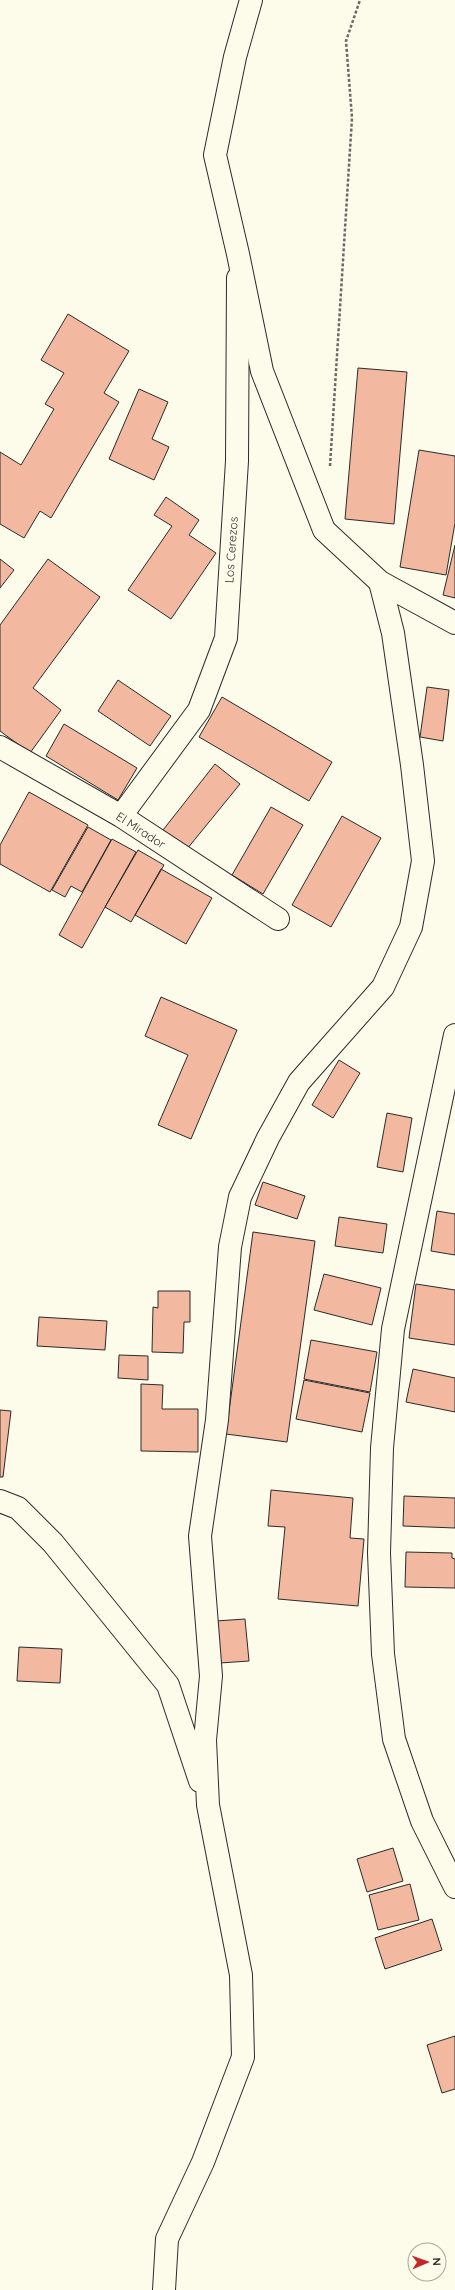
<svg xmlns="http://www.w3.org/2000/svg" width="455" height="2290" font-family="Quicksand,sans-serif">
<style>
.building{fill:#f2b8a0;stroke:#2b2b2b}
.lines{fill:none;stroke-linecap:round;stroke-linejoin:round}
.minor-casing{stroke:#2b2b2b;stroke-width:24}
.tertiary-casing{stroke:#2b2b2b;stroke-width:24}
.path{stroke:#6a6964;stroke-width:2.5;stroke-dasharray:3 2;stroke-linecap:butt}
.minor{stroke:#fdfbea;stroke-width:22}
.tertiary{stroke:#fdfbea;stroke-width:22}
.labels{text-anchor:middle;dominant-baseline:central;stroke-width:3;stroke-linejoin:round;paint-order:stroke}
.street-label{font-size:12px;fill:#2b2b2b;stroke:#fdfbea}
</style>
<rect width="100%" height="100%" fill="#fdfbea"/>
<path class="building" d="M68,314L129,351L104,393L119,402L51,518L40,511L24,538L0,524V452L21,465L54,409L45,404L64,373L41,360Z
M358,368L407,372L394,524L345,519Z
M139,389L168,402L152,439L169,447L154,480L109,459Z
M419,450L455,456V523L446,575L400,567Z
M166,497L199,520L189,535L216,553L171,619L128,590L172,526L154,515Z
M455,545V598L443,595Z
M0,559L14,570L0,588Z
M48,559L100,597L33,688L61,710L30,753L0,731V625Z
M118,680L171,716L150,746L98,711Z
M427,687L449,690L443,741L420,737Z
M222,697L332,762L309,801L199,737Z
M64,724L137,768L118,800L46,756Z
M215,764L240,784L187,849L163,830Z
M29,792L88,825L50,892L0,864V845Z
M271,807L303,825L263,894L232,875Z
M342,816L381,838L331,927L292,905Z
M88,827L111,840L82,892L71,886L65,897L52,890Z
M112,839L136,852L82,948L59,935Z
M138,850L164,865L131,922L105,907Z
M161,869L212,898L186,944L135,915Z
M161,997L237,1030L191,1139L158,1125L188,1055L145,1036Z
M339,1060L360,1073L333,1118L312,1105Z
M387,1113L412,1118L403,1172L377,1167Z
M263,1182L305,1196L297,1219L255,1205Z
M437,1211L455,1214V1255L431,1251Z
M339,1217L387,1224L383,1253L335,1246Z
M253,1232L315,1241L287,1442L226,1434Z
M324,1274L381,1288L372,1325L314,1310Z
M416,1284L455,1290V1345L409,1338Z
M158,1291H190V1322H184L183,1353L152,1352L153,1307L158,1308Z
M39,1317L107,1321L105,1350L37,1346Z
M311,1340L377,1352L370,1392L304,1379Z
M119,1355L148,1356V1380L118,1378Z
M413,1369L455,1378V1412L406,1402Z
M304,1380L370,1393L362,1432L296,1419Z
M141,1384L163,1385L162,1409H198V1452L141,1451Z
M0,1410L11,1411L3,1477H0Z
M271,1490L353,1498L350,1538L364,1539L358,1606L278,1599L285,1527L268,1526Z
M404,1496L455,1498V1528L403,1526Z
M406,1552L452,1553V1558L455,1559V1588L405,1587Z
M245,1619L249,1661L220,1663L216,1621Z
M19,1647L62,1649L60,1683L17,1681Z
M393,1848L403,1881L367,1892L357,1859Z
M410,1884L419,1920L378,1930L369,1895Z
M432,1919L442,1950L385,1969L375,1938Z
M455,2036V2089L442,2093L427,2045Z"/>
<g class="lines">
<defs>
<path id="minor" d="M0,747L121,816L278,919
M121,816L199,710L226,638L237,461L238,278
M0,1501L18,1508L53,1543L168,1685L200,1781
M164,2290L167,2239L203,2162L243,2057L241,1975L208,1805L205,1740L211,1676L200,1536L217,1420L230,1247L240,1197L268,1138L299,1082L383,987L411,927L423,861L412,765L393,633L380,582"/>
<path id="tertiary" d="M251,0L235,57L215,155L238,254L262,371L324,530L380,582L455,623
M455,1035L393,1329L382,1448L379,1553L383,1654L394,1739L422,1821L455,1887"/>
</defs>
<use href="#minor" class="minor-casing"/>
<use href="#tertiary" class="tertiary-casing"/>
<path class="path" d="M330,466L352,118L346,41L360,0"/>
<use href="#minor" class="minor"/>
<use href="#tertiary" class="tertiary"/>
</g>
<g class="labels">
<g class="street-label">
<text transform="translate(231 550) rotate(-86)">Los Cerezos</text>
<text transform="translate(141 830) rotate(33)">El Mirador</text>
</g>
</g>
<g transform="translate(427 2262) rotate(88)"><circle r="19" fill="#fdfbea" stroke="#a9a89e"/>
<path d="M0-3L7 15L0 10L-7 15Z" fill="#c62828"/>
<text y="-6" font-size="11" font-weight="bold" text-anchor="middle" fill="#2b2b2b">N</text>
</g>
</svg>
